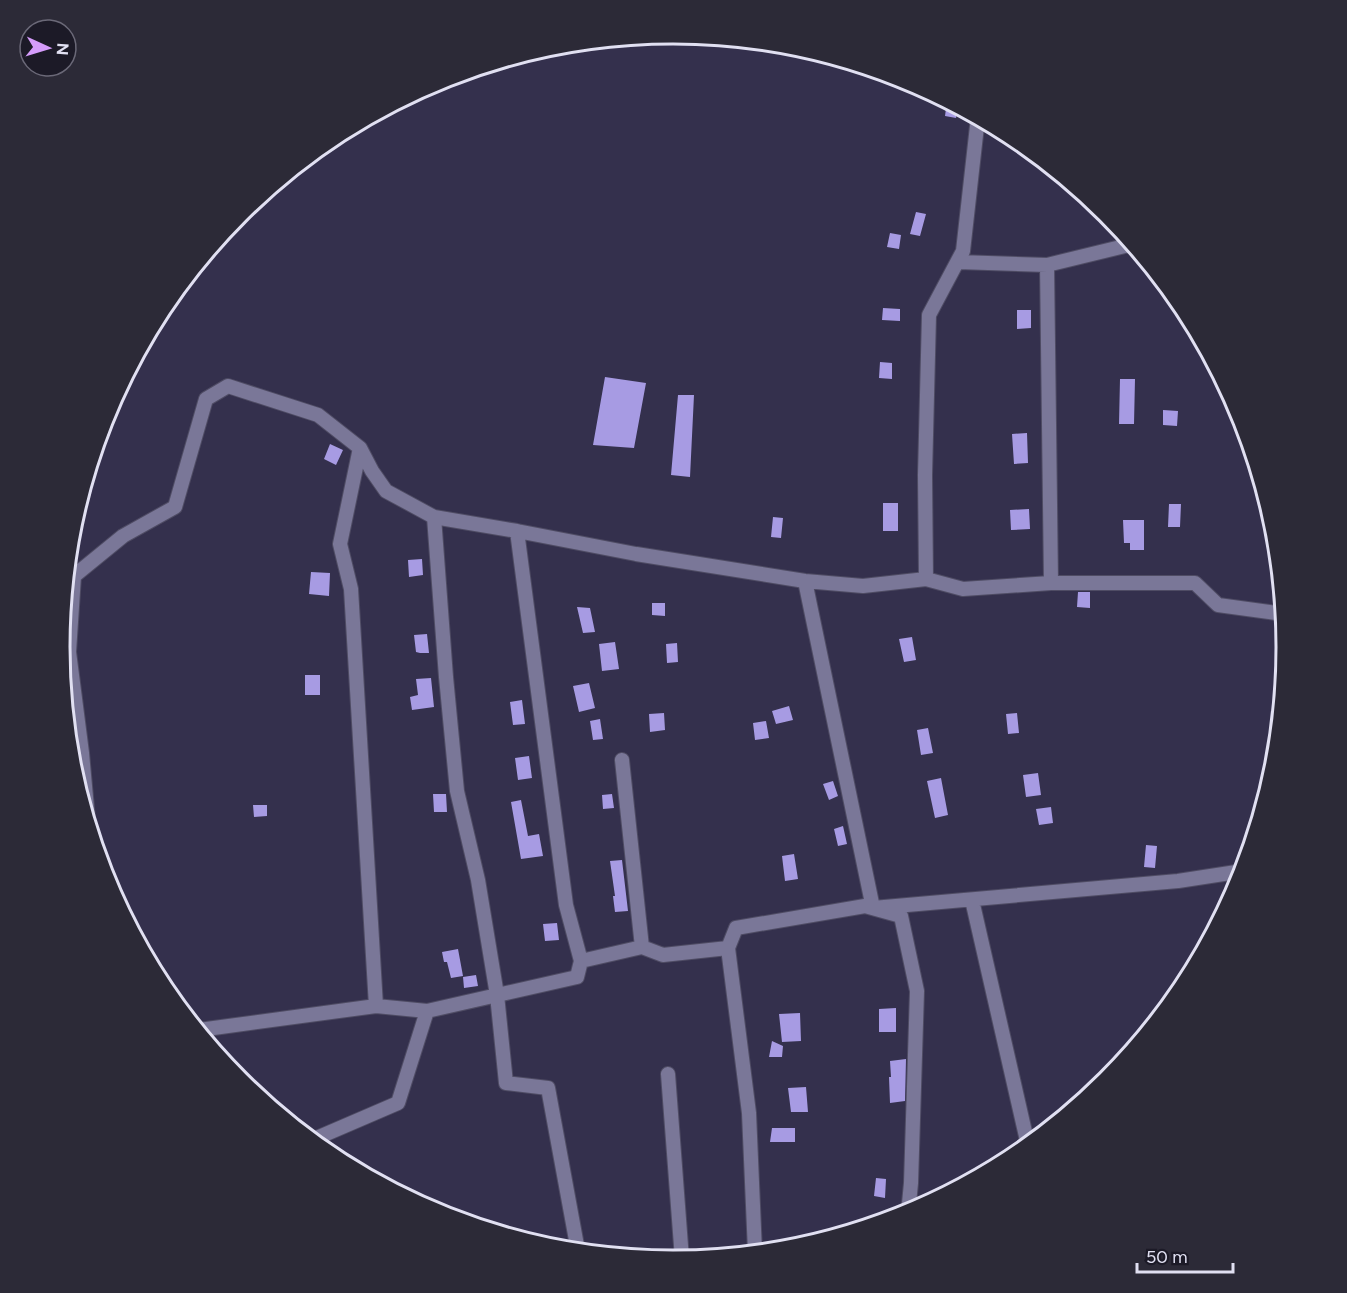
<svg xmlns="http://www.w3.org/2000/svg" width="1347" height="1293" font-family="Figtree,sans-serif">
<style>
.building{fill:#a79be3}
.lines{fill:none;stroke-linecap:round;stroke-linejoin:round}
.minor-casing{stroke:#4f4c64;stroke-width:16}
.minor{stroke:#7a7798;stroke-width:14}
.rim{fill:none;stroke:#e1e0f2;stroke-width:3}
</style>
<rect width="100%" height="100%" fill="#34304d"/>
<path class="building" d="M947,101L958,106L956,118L945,116Z
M916,212L926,214L920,236L910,234Z
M890,233L901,235L899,249L887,247Z
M883,308L900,309V321L882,320Z
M1017,310H1031V328L1017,329Z
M880,362L892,363V379L879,378Z
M605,377L646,383L634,448L593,445Z
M1120,379H1135L1134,424H1119Z
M678,395H694L690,477L671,475Z
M1163,410L1178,411L1177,426L1163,425Z
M1027,433L1028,463L1014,464L1012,434Z
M330,444L343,450L336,465L324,459Z
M883,503H898V531H883Z
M1169,504H1181L1180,527H1168Z
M1029,509L1030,529L1011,530L1010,510Z
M773,517L783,518L781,538L771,537Z
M1123,520H1144V550H1130V543H1124Z
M422,559L423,575L409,577L408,560Z
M311,572L330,573L329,596L309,594Z
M1078,592H1090V608L1077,607Z
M652,603H665V616L652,615Z
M577,607L590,608L595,632L583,633Z
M427,634L429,653H420L416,652L414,635Z
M912,637L916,660L904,662L899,639Z
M615,642L619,669L602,671L599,644Z
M677,643L678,662L667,663L666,644Z
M305,675H320V695H305Z
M431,678L434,707L412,710L410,697L418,695L416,679Z
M589,683L595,708L579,712L573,686Z
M522,700L525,724L513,725L510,702Z
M789,706L793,720L776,724L772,711Z
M664,713L665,730L650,732L649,714Z
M1017,713L1019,733L1008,734L1006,714Z
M600,719L603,739L593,740L590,721Z
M766,721L769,738L755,740L753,723Z
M928,728L933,753L921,755L917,730Z
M529,756L532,778L518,780L515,758Z
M1038,773L1041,795L1026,797L1023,775Z
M941,778L948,815L935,818L927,781Z
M833,781L838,796L829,800L823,784Z
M433,794H446L447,812H434Z
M612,794L614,808L603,809L602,795Z
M521,800L528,836L539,834L543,856L521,859L511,802Z
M253,805H267V816L254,817Z
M1051,807L1053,823L1039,825L1036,809Z
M843,826L847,844L838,846L834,829Z
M1146,845L1157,846L1155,868L1144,867Z
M794,854L798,879L785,881L782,856Z
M622,860L628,911L615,912L613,896H615L610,861Z
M557,923L559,940L545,941L543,924Z
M458,949L463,976L451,978L447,962H444L442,952Z
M476,975L478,986L464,988L463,977Z
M896,1008V1032H879V1009Z
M800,1013L801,1041L782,1042L779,1014Z
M772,1041L783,1046L782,1057H769Z
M906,1059L905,1101L890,1103L889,1077H891L890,1061Z
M806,1087L808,1112H791L788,1088Z
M772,1128H795V1142H770Z
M876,1178L886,1179L885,1198L874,1196Z"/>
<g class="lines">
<defs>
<path id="minor" d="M958,262L1047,265L1133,244
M1047,265L1051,583
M360,448L340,544L351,589L376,1006
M434,517L446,677L457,791L478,880L497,995L506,1083L548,1088L578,1251
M517,531L566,905L581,961
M926,579L925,475L929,315L963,251L978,117
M805,581L873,908L1178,881L1243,871
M622,760L642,947
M88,819L82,753L69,652L74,576L123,536L175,507L206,399L228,386L318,415L360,448L372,471L386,491L434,517L517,531L636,554L805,581L863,586L926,579L963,589L1051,583H1195L1218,605L1284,614
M972,900L1028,1145
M728,948L749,1113L755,1252
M199,1030L376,1006L427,1011L577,977L581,961L642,947L663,955L728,948L736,928L865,906L901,916L917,991L911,1183L908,1214
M668,1074L682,1259
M312,1140L398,1103L427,1011"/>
</defs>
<use href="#minor" class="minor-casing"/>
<use href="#minor" class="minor"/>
</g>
<path d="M0 0H1347V1293H0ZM70 647a603 603 0 1 1 1206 0a603 603 0 1 1-1206 0Z" fill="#2c2a37" fill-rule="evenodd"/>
<path class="rim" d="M70 647a603 603 0 1 1 1206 0a603 603 0 1 1-1206 0Z"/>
<g transform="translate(48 48) rotate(94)"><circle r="28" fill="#1c1a27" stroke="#6b6978" stroke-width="1.5"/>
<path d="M0-4.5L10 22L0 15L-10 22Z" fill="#d59cfb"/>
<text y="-9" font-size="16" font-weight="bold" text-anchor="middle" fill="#e1e0f2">N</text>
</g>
<path d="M1137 1263v9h96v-9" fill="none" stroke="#e1e0f2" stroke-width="3"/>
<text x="1146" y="1263" font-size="18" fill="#e1e0f2" stroke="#1c1a27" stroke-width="4.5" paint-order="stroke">50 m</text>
</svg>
